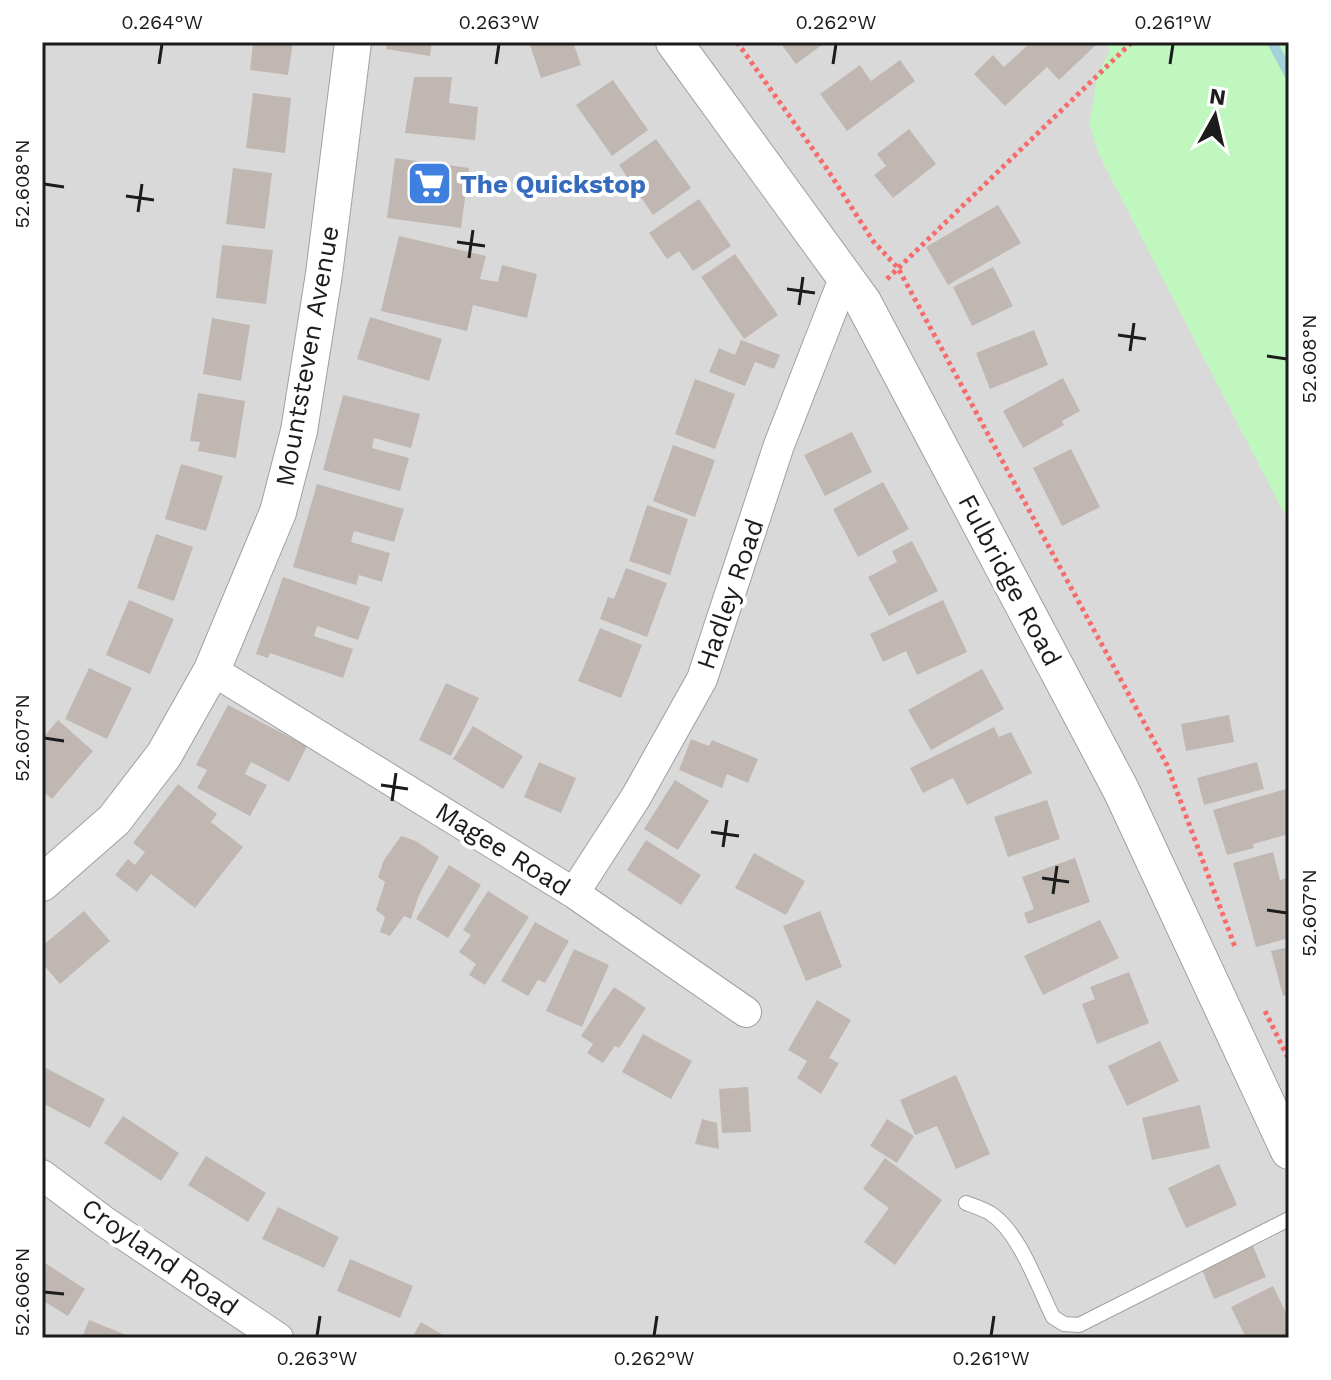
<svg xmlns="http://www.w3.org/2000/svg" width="1331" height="1380" font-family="'Work Sans',sans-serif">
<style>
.residential{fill:#dad9d9}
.park{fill:#c0f7bf}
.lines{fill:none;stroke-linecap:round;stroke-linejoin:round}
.stream{stroke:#a3d2da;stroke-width:10}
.building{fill:#c1b7b2}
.service-casing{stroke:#a0a0a0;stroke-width:16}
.minor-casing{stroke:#a0a0a0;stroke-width:32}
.tertiary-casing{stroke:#a0a0a0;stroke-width:38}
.path{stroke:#f46d6c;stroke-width:5;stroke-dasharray:4 4;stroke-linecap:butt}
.service{stroke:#fff;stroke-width:14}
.minor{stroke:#fff;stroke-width:30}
.tertiary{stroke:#fff;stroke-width:36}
.ticks{fill:none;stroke:#1c1c1c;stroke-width:3}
.labels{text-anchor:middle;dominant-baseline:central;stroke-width:8;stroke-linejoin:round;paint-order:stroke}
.shop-label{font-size:26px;font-weight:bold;fill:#366cbe;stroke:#fff;text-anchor:start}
.street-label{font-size:26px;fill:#1c1c1c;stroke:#fff}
.neatline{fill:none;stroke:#1c1c1c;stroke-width:3}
.ticks-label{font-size:20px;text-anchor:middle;fill:#1c1c1c}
</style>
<rect width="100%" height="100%" fill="#ede8e2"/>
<path class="residential" d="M42,42H1289V1338H42Z"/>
<path class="park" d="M1104,42H1289V523L1099,155L1089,123L1098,74L1110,50Z"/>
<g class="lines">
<path class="stream" d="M1272,42L1289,74"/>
</g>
<path class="building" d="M253,42H293L288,75L250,70Z
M387,42H432L430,56L386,49Z
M529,42H573L581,65L541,78Z
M784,42H826L796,64L781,44Z
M1031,42H1099L1059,80L1047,67L1005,106L974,74L993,55L1004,67Z
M900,60L915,81L847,131L820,94L860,65L871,81Z
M414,77H452L449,103L478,107L475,140L405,133Z
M613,80L648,130L612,156L576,105Z
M253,93L291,98L285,153L246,148Z
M909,129L936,164L893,198L874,175L886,166L877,154Z
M656,139L691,188L653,215L619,165Z
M395,158L469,168L461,228L387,218Z
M233,168L272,173L265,229L226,224Z
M699,199L731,246L693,271L679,251L667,259L649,233Z
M998,205L1021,243L948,285L926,247Z
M399,236L486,256L480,279L498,282L502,265L537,274L527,318L473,305L467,331L381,311Z
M222,245L273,250L266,304L216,298Z
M735,254L778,315L744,339L701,277Z
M993,267L1013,306L972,326L953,287Z
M370,317L442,339L429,381L357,359Z
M212,318L250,325L241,381L203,374Z
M1034,330L1048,365L990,389L976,353Z
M741,340L780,355L774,369L755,362L745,386L709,372L719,348L735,355Z
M1063,378L1080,411L1062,421L1064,425L1023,448L1003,411Z
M695,379L735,394L715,449L675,434Z
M198,393L245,401L236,458L198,451L200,442L190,441Z
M343,395L420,414L411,448L374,438L372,448L409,458L400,491L323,470Z
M852,432L872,472L825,496L804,455Z
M673,445L715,460L695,517L653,501Z
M1071,449L1100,507L1062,526L1033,468Z
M181,464L223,476L206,531L165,519Z
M883,482L909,529L858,557L833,509Z
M317,484L404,509L394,542L354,531L351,542L390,553L382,582L359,575L356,585L293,567Z
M647,505L688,519L670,575L629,561Z
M156,534L193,547L174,601L137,588Z
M912,541L938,591L889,616L868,577L897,562L892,551Z
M626,568L667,583L647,637L600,619L608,597L614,599Z
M283,577L370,607L358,640L317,626L314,636L353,649L343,678L270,653L268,658L256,654Z
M129,600L174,619L150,674L106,655Z
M943,600L967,652L917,675L906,651L883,662L870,634Z
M600,628L642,645L621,698L578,681Z
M89,668L132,688L107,739L65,719Z
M982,669L1004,709L931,750L908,710Z
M446,683L479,698L451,756L419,740Z
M228,705L307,746L289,782L251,762L245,774L267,785L250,816L197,788L207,770L196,765Z
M1229,715L1234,742L1186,751L1181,724Z
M58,720L93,751L52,799L42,791V739Z
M473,726L523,756L503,789L453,759Z
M994,727L999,737L1011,732L1032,773L967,805L953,778L923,793L910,768Z
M691,739L709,746L712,740L758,759L748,783L727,774L722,788L679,770Z
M539,762L576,778L561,813L524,797Z
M1257,762L1264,789L1204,805L1197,778Z
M675,780L709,801L678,850L644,829Z
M178,784L217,814L211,822L243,847L195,908L151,874L137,892L115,875L128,859L135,865L145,852L133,843Z
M1289,788V834L1253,844L1254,848L1227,855L1213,810Z
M1047,800L1060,839L1008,857L994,817Z
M401,836L416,841L439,857L419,895L411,919L404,916L390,936L380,932L385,917L376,910L385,882L378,877L384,860Z
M646,840L701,875L681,905L627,870Z
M1273,852L1280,880L1289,877V938L1256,947L1233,863Z
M754,853L805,881L786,915L735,888Z
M1075,858L1090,902L1028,924L1024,913L1034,909L1022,877Z
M449,865L481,885L448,938L416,919Z
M488,891L529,917L485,985L469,975L476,964L459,952L471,935L463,930Z
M84,911L110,941L60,984L42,963V946Z
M820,911L842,967L806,981L783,926Z
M1100,920L1119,958L1043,995L1024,956Z
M535,922L569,941L545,983L538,980L528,996L501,981Z
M1289,947V994L1283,996L1271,951Z
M574,949L609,965L582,1027L546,1011Z
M1129,972L1149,1023L1097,1044L1082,1004L1095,999L1090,987Z
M614,987L646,1008L619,1048L615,1046L603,1063L587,1053L593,1044L581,1036Z
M817,1000L851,1020L829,1058L839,1063L821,1094L797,1078L807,1061L788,1050Z
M643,1034L692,1061L671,1099L622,1072Z
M1160,1041L1179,1081L1127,1106L1108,1066Z
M44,1067L105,1099L90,1128L42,1103Z
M956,1075L990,1154L956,1169L937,1126L915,1135L900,1100Z
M748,1087L751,1132L722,1133L719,1089Z
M1200,1105L1210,1148L1152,1160L1142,1118Z
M123,1116L179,1153L161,1181L104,1143Z
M702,1119L717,1123L719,1149L695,1144Z
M887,1119L914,1136L897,1163L870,1146Z
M206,1156L266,1193L248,1222L188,1185Z
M885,1158L942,1200L895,1265L864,1242L889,1208L863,1189Z
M1219,1164L1237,1205L1186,1228L1168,1188Z
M278,1207L339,1237L324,1268L262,1239Z
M1250,1239L1266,1277L1214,1299L1198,1260Z
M350,1259L413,1286L400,1318L337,1291Z
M42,1261L85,1289L68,1316L42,1300Z
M1273,1286L1289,1319V1338H1246L1231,1307Z
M89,1320L134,1338H82Z
M421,1322L448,1338H412Z"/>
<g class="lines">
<defs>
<path id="service" d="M966,1203C974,1206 983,1209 990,1213C1019,1231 1038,1287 1053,1317L1064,1324L1079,1325L1289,1219"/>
<path id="minor" d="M212,670L574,893L746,1012
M574,893L636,797L702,679L779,445L845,276
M42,1175L105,1222L278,1338"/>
<path id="tertiary" d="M674,42L863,302L1121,790L1289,1151
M42,883L114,820L164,755L212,670L278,512L299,431L324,274L353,42"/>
</defs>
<use href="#service" class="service-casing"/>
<use href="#minor" class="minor-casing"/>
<use href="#tertiary" class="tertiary-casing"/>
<path class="path" d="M737,42L827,169L873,241L898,268L1167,765L1235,947
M887,279L1132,42
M1265,1011L1289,1060"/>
<use href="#service" class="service"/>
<use href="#minor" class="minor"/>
<use href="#tertiary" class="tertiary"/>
</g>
<path class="ticks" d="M159,64L162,44M496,64L499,44M833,64L836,44M1170,64L1173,44M44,184L64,187M126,196L154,200M138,212L142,184M457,242L485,246M469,258L473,230M787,289L815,293M799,305L803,277M1118,335L1146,339M1130,351L1134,323M1267,356L1287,359M44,738L64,741M381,785L408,789M392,801L396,773M711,832L739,836M723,847L727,820M1042,878L1069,882M1053,894L1057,866M1267,910L1287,913M44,1292L64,1294M317,1336L320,1316M654,1336L657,1316M991,1336L994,1316"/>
<defs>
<symbol id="supermarket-square" viewBox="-11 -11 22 22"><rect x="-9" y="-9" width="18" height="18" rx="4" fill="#3f7fe0" stroke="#fff"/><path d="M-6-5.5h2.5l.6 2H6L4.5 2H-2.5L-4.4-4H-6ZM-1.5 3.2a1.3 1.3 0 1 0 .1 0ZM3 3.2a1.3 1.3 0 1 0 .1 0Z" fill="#fff"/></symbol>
</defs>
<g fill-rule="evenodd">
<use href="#supermarket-square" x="404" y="158" width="51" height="51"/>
</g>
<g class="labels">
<g class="shop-label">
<text x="460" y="184">The Quickstop</text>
</g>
<g class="street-label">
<text transform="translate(307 356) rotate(-80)">Mountsteven Avenue</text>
<text transform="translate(1010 580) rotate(62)">Fulbridge Road</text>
<text transform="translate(730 594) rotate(-71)">Hadley Road</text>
<text transform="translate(503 849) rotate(32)">Magee Road</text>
<text transform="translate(160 1257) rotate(35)">Croyland Road</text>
</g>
</g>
<rect width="1331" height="1380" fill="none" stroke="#ffffff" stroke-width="88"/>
<g transform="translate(1215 116) rotate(8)" stroke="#ffffff" stroke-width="6" paint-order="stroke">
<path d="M0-6L14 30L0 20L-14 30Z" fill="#1c1c1c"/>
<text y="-12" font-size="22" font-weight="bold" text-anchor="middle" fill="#1c1c1c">N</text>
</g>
<rect x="44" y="44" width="1243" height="1292" class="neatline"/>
<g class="ticks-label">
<text x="162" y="29">0.264°W</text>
<text x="499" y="29">0.263°W</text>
<text x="836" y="29">0.262°W</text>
<text x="1173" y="29">0.261°W</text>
<text transform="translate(22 184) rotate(-90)" y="7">52.608°N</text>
<text transform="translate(1309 359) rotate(-90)" y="7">52.608°N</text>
<text transform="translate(22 738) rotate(-90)" y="7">52.607°N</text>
<text transform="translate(1309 913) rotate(-90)" y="7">52.607°N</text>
<text transform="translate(22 1292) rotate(-90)" y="7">52.606°N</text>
<text x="317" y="1365">0.263°W</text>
<text x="654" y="1365">0.262°W</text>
<text x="991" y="1365">0.261°W</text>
</g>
</svg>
